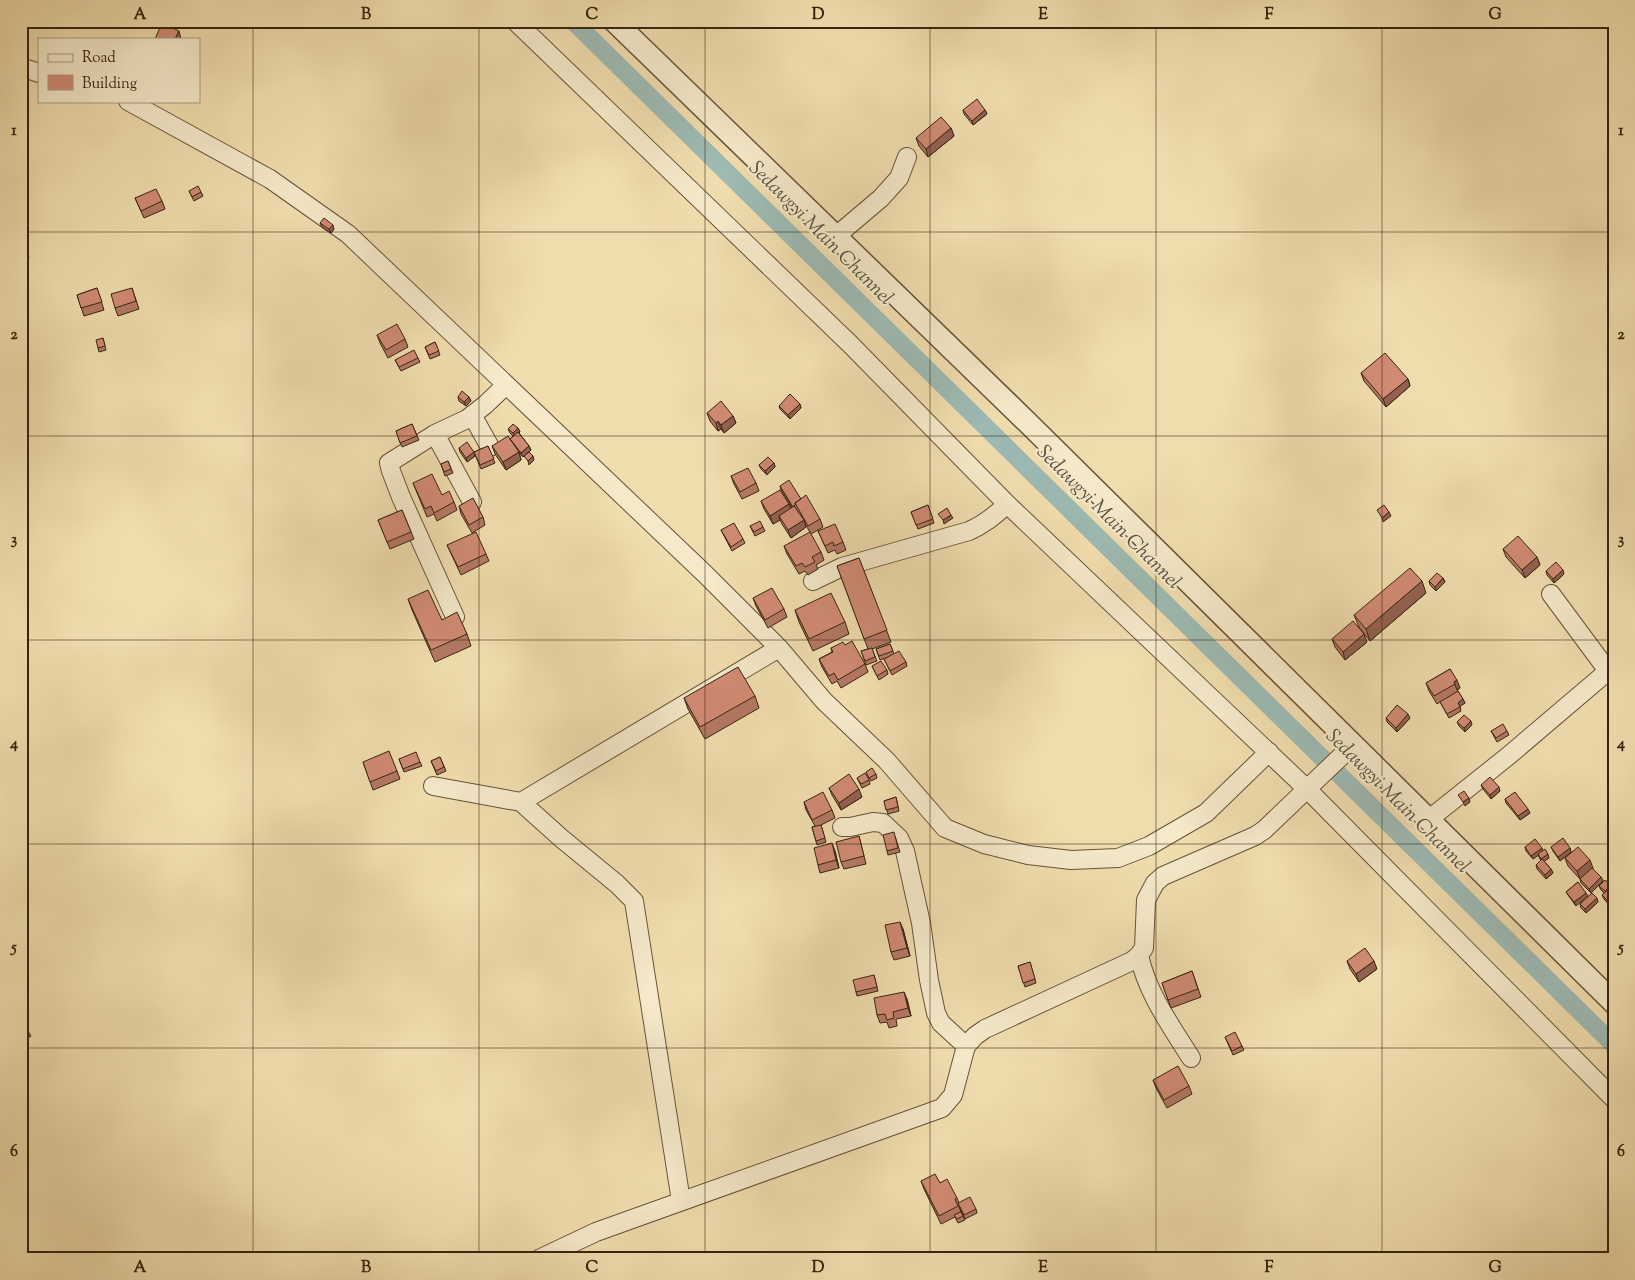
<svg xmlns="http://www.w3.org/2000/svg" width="1635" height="1280" font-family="'Sorts Mill Goudy',serif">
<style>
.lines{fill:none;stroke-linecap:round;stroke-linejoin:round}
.canal{stroke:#9dbab3;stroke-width:18}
.minor-casing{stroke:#665238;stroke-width:20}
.tertiary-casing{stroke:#665238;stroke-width:24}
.minor{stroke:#f5e9ca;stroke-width:18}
.tertiary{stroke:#f5e9ca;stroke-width:21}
.wall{fill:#b47864;stroke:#382310}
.shaded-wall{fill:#926151;stroke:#382310}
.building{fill:#d18b74;stroke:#382310}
.grid{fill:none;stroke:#382310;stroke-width:1;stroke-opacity:0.55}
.labels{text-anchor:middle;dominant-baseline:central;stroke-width:4.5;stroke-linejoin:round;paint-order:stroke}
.water-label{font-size:20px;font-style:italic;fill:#565041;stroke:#f5e9ca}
.neatline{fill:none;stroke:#382310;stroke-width:2}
.grid-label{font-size:16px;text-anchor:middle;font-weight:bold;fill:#382310}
</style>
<rect width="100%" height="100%" fill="#f0ddae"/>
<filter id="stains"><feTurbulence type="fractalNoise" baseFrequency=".004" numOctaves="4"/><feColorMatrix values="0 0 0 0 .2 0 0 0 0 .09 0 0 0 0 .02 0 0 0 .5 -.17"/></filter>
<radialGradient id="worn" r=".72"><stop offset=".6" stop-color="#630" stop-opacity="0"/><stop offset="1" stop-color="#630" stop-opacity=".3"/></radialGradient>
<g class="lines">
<path class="canal" d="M573,21L1614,1045"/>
<defs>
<path id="minor" d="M515,21L850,344L1007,504L1307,789L1614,1099
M21,67L39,73
M128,101L270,179L348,234L705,574L779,648L824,701L887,761L945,828L984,844L1028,855L1071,860L1118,858L1149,846L1206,813L1269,752
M835,237L881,198L899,178L907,157
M472,415L490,447
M435,434L472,502
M813,581L842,567L969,531C985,524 995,516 1007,504
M1551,594L1608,671
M455,617L401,497L391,471L389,463L435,434L467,419L485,405L506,385
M433,786L521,802
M1428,820L1507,757L1614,666
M842,827H850L873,822L883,823L899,838L905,851L921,923L929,980L936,1013L941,1023L966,1046
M1139,955C1147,993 1171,1026 1191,1058
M681,1201L634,901L617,884L561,838L521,802L779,648
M539,1259L596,1232L942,1108L953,1095L966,1046L975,1036L985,1029L1132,961L1139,955L1144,948L1146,900L1155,883L1163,876L1255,836L1264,830L1353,745"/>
<path id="tertiary" d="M614,21L1028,423L1614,1003"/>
</defs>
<use href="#minor" class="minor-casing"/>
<use href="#tertiary" class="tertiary-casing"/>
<use href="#minor" class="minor"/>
<use href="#tertiary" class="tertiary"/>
</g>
<path class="wall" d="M963,110H985L987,114L973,125L964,114Z
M951,128L954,136L928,157L919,146L916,138Z
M189,191L201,192L203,196L194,201Z
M135,198L162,201L165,209L144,218Z
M320,223L334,229L331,233L322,227Z
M21,241H22L29,257L21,260Z
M97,288L104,310L84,316L77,295Z
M132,288L139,309L118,316L115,308Z
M377,335L405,339L408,347L388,358L380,343Z
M103,338L106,350L99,352L98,348Z
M435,342L440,355L430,359L425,347Z
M418,358L420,362L401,371L395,360Z
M1361,373L1408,379L1410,386L1386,407L1364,381Z
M458,397H469L471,401L466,406L459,401Z
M800,404L801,408L790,419L780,409L779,406Z
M707,413L733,416L736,423L724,433L721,429L718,431L710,421Z
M412,424L419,440L402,447L396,431Z
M518,428L520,432L519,433L529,446L531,450L523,457L519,452L521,460L506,470L495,454L492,446L510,439L513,436L510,433L508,429Z
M488,446L495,463L481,469L474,452Z
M459,448L474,452L475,456L467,462L460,452Z
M448,461L453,473L445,476L441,464Z
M774,463L775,467L767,475L761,469L759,465Z
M731,476L756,483L759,491L742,499L734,484Z
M413,483L442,495L454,502L457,510L437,521L434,514L427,517Z
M780,486L801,499L820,519L823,527L811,534L804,522L806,527L791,538L782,524L780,520L773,524L764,509L761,501L789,504L791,508L792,507L781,490Z
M928,505L934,523L918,529L911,512Z
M459,506L483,517L485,525L472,533L461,514Z
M402,510L414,539L390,549L378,520Z
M750,526L763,527L765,531L755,536Z
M721,530L743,539L745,543L732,551Z
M818,531L843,542L846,550L837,554L835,550L828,553Z
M447,545L486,554L489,561L461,575Z
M784,546L821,552L824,560L816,565L818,569L808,575L805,571L799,574L787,554Z
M1503,549L1537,557L1540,565L1525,578L1506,557Z
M859,558L891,642L872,649L877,661L866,665L861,651L868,649L837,566Z
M1546,571L1564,574L1554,583L1547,575Z
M1443,578L1445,582L1436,591L1430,585L1429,581Z
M1426,593L1370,641L1359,627L1354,615Z
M753,598L784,609L787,617L768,628L756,606Z
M408,599L467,634L471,646L435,662L412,610Z
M795,610L845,622L849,634L813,651L799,622Z
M1332,639L1367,642L1345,660L1335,647Z
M890,644L894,654L906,662L907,666L892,675L884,659L889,657L880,660L876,649Z
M845,645L865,664L868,672L841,688L837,681L832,684L822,667L819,659L832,652L831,648Z
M872,666L887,670L888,674L879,680Z
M1450,669L1460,688L1457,690L1458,691L1465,703L1460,706L1461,711L1449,718L1440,702L1437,704L1429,691L1426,683Z
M755,696L759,708L705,739L688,709L684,698Z
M1386,718H1410L1397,732L1387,722Z
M1457,722L1472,725L1465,732L1459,726Z
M1491,731H1507L1509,735L1497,742Z
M440,757L446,771L437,775L431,761Z
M399,759L420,762L422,766L404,772Z
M363,762L397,771L400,779L373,790Z
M866,772L876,774L877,778L871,781Z
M857,778L869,780L870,784L862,788Z
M1481,785L1500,791L1491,799L1483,789Z
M829,788L862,797L841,810L832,795Z
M896,797L899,811L888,814L884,801Z
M1505,799L1530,813L1520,820L1506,803Z
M804,802L832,810L835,818L821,825L826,842L817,845L812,827L815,826L806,810Z
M859,836L866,864L844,869L841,862Z
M895,836L900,852L888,855L887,851Z
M1525,847L1543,851L1549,858L1544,861L1551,869L1553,873L1546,879L1537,869L1536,865L1541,861L1538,855L1533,859L1526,851Z
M1551,847L1570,848L1571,852L1560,861L1553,851Z
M835,851L839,868L820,873L818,865Z
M1565,858L1593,868V869L1601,877L1603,881L1591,893L1581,883L1580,879L1568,866Z
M1578,882L1576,906L1568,895L1566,892Z
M1611,885L1614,890V903L1610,906L1604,899L1602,895L1604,893L1601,890L1599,886Z
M1598,902L1586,913L1581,908L1580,904Z
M903,929L910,956L894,960L891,952Z
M1347,961L1377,969L1359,982L1350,969Z
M1030,962L1036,983L1025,987L1018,966Z
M1192,971L1201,997L1171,1008L1162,983Z
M874,975L878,991L857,996L856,992Z
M907,999L911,1016L896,1019L897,1026L889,1028L887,1022L880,1023L877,1015Z
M21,1021L31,1036L26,1039L21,1031Z
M1225,1037L1242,1046L1244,1050L1233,1055Z
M1153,1080L1189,1086L1192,1094L1167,1108L1156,1088Z
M921,1181L940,1183L957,1198L959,1203L976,1209L977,1213L965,1219L959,1206V1207L961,1212L965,1220L958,1223L955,1217L941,1224L924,1189Z"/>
<path class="shaded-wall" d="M179,31L181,39H175Z
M985,110L987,114L973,125L972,121Z
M951,128L954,136L928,157L926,149Z
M333,225L334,229L331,233L329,229Z
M1408,379L1410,386L1386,407L1383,399Z
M469,397L471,401L466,406L464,402Z
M800,404L801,408L790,419L788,415Z
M733,416L736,423L724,433L721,425Z
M718,421L721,429L718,431L716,423Z
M518,428L520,432L515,437L513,433Z
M529,446L531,450L523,457L521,453Z
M474,452L475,456L467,462L466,458Z
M519,452L521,460L506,470L503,462Z
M533,456L534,460L529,465L528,461Z
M774,463L775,467L767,475L765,471Z
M789,504L792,512L779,516L780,520L773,524L770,516Z
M1389,512L1391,516L1383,522L1382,518Z
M951,515L953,518L944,524L943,520Z
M804,520L806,527L791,538L788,530Z
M1537,557L1540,565L1525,578L1522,570Z
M1563,570L1564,574L1554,583L1553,579Z
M1443,578L1445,582L1436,591L1435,587Z
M1422,581L1426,593L1370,641L1366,629Z
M1364,634L1367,642L1345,660L1343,652Z
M1457,680L1460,688L1457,690L1454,682Z
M1463,699L1465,703L1459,707L1458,703Z
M1408,714L1410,718L1397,732L1396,728Z
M1471,721L1472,725L1465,732L1464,728Z
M1499,787L1500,791L1491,799L1490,795Z
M859,789L862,797L841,810L839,803Z
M1469,798L1470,802L1465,806L1463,802Z
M1528,809L1530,813L1520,820L1518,816Z
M832,843L835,851L839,868L836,860Z
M1542,848L1543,852L1533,859L1531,856Z
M1570,848L1571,852L1560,861L1558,857Z
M1548,854L1549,858L1542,863L1541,859Z
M1590,860L1593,868L1580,879L1577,871Z
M1551,869L1553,873L1546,879L1545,875Z
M1601,877L1603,881L1591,893L1589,889Z
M1586,893L1588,896L1576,906L1574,902Z
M1614,897V903L1610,906L1609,902Z
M1597,898L1598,902L1586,913L1585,909Z
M900,922L903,929L910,956L907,948Z
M1374,961L1377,969L1359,982L1356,974Z
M904,992L907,999L911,1016L908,1008Z"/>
<path class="building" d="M162,23L179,31L175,39H155Z
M977,99L985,110L972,121L963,110Z
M941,117L951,128L926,149L916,138Z
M198,186L201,192L192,197L189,191Z
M156,189L162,201L141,211L135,198Z
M324,218L333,225L329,229L320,223Z
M21,241H22L27,253L21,256Z
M97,288L102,302L81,308L77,295Z
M132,288L136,301L115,308L111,294Z
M397,324L405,339L386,350L377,335Z
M103,338L105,346L98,348L96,340Z
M435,342L439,351L429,355L425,347Z
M414,350L418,358L399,367L395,360Z
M1385,353L1408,379L1383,399L1361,373Z
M462,391L469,397L464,402L458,397Z
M790,394L800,404L788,415L779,406Z
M721,401L733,416L721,425L718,421L716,423L707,413Z
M412,424L417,436L400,443L396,431Z
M513,424L518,428L513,433L508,429Z
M518,432L529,446L521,453L510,439Z
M508,436L519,452L503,462L492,446Z
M467,442L474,452L466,458L459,448Z
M488,446L494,459L480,465L474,452Z
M529,452L533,456L528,461L524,456Z
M768,457L774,463L765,471L759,465Z
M448,461L451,469L444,472L441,464Z
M748,468L756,483L740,492L731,476Z
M432,474L442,495L449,491L454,502L434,513L431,506L425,509L413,483Z
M789,480L801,499L795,503V505L793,507L780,486Z
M780,490L789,504L770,516L761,501Z
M806,495L820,519L808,526L795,503Z
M473,498L483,517L469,525L459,506Z
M928,505L933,519L916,525L911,512Z
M1384,505L1389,512L1382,518L1377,510Z
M794,506L804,520L788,530L779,516Z
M947,508L951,515L943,520L938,514Z
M402,510L411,532L387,542L378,520Z
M760,521L763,527L754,532L750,526Z
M734,523L743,539L731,547L721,530Z
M835,524L843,542L834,546L833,542L825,546L818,531Z
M476,532L486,554L458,567L447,545Z
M810,532L821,552L812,557L815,562L805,567L802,563L796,566L784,546Z
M1518,536L1537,557L1522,570L1503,549Z
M859,558L887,630L864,639L837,566Z
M1556,562L1563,570L1553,579L1546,571Z
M1410,568L1422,581L1366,629L1354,615Z
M1437,573L1443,578L1435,587L1429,581Z
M772,588L784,609L765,620L753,598Z
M428,590L442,620L457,612L467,634L431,650L408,599Z
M831,593L845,622L809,639L795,610Z
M1353,621L1364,634L1343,652L1332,639Z
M852,641L865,664L838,680L834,673L829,676L819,659L833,652L831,648L843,642L845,645Z
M890,644L893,651L879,656L876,649Z
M872,648L875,657L865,661L861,651Z
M899,651L906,662L890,671L884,659Z
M881,661L887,670L877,676L872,666Z
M738,667L755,696L700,727L684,698Z
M1450,669L1457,680L1454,682L1455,684L1434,696L1426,683Z
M1458,691L1463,699L1458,703L1460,707L1447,714L1440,702Z
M1397,705L1408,714L1396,728L1386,718Z
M1464,715L1471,721L1464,728L1457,722Z
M1503,724L1507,731L1496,738L1491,731Z
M389,751L397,771L370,782L363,762Z
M416,752L420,762L403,769L399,759Z
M440,757L444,767L436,771L431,761Z
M872,768L876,774L869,778L866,772Z
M865,773L869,780L861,784L857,778Z
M849,774L859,789L839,803L829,788Z
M1490,777L1499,787L1490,795L1481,785Z
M1464,791L1469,798L1463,802L1458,795Z
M823,792L832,810L812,820L804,802Z
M1515,792L1528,809L1518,816L1505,799Z
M896,797L898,807L886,810L884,801Z
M821,825L825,838L816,841L812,827Z
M894,832L898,848L887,851L883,835Z
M859,836L864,856L841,862L836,842Z
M1563,838L1570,848L1558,857L1551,847Z
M1535,839L1542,848L1531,856L1525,847Z
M832,843L836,860L818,865L814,848Z
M1578,847L1590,860L1577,871L1565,858Z
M1545,849L1548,854L1541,859L1538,854Z
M1542,859L1551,869L1545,875L1536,865Z
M1592,868L1601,877L1589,889L1580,879Z
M1605,880L1611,885L1605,891L1599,886Z
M1578,882L1586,893L1574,902L1566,892Z
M1611,887L1614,890V897L1609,902L1602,895Z
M1592,893L1597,898L1585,909L1580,904Z
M900,922L907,948L891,952L885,925Z
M1365,948L1374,961L1356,974L1347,961Z
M1030,962L1035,979L1023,983L1018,966Z
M1192,971L1198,989L1168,1000L1162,983Z
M874,975L877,987L856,992L853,980Z
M904,992L908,1008L893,1012L894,1018L887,1020L885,1014L877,1015L874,998Z
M22,1020L29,1033L24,1035L21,1030V1021Z
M1235,1032L1242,1046L1232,1051L1225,1037Z
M1178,1066L1189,1086L1164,1100L1153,1080Z
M935,1174L940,1183L947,1179L957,1198L955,1199L958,1206L939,1216L921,1181Z
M970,1197L976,1209L964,1215L958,1203Z
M961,1212L963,1216L957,1219L954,1215Z"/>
<path class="grid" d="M253,21V1259M479,21V1259M705,21V1259M930,21V1259M1156,21V1259M1382,21V1259M21,232H1614M21,436H1614M21,640H1614M21,844H1614M21,1048H1614"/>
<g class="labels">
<g class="water-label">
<text transform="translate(820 234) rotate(45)">Sedawgyi Main Channel</text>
<text transform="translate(1108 518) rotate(45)">Sedawgyi Main Channel</text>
<text transform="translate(1397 802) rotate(45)">Sedawgyi Main Channel</text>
</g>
</g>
<rect width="1635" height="1280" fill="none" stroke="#f0ddae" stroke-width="55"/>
<rect x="38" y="38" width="162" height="65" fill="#f5e9ca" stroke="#a99a80"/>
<rect x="48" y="54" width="25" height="8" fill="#f5e9ca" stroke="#a99a80"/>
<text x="82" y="62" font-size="15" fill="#382310">Road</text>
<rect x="48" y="75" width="25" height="15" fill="#d18b74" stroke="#a99a80"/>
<text x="82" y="88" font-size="15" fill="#382310">Building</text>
<rect x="28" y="28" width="1580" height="1224" class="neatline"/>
<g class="grid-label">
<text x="140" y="19">A</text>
<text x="366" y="19">B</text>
<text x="592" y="19">C</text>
<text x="818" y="19">D</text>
<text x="1043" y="19">E</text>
<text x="1269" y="19">F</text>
<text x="1495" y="19">G</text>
<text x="14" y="135">1</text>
<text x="1621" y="135">1</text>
<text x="14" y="339">2</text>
<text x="1621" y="339">2</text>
<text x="14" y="544">3</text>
<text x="1621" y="544">3</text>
<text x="14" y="748">4</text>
<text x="1621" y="748">4</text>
<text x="14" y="952">5</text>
<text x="1621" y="952">5</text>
<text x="14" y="1156">6</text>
<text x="1621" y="1156">6</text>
<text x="140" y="1272">A</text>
<text x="366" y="1272">B</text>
<text x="592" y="1272">C</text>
<text x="818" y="1272">D</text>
<text x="1043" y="1272">E</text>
<text x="1269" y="1272">F</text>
<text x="1495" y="1272">G</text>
</g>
<rect width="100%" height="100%" filter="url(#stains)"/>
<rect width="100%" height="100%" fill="url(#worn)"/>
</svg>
